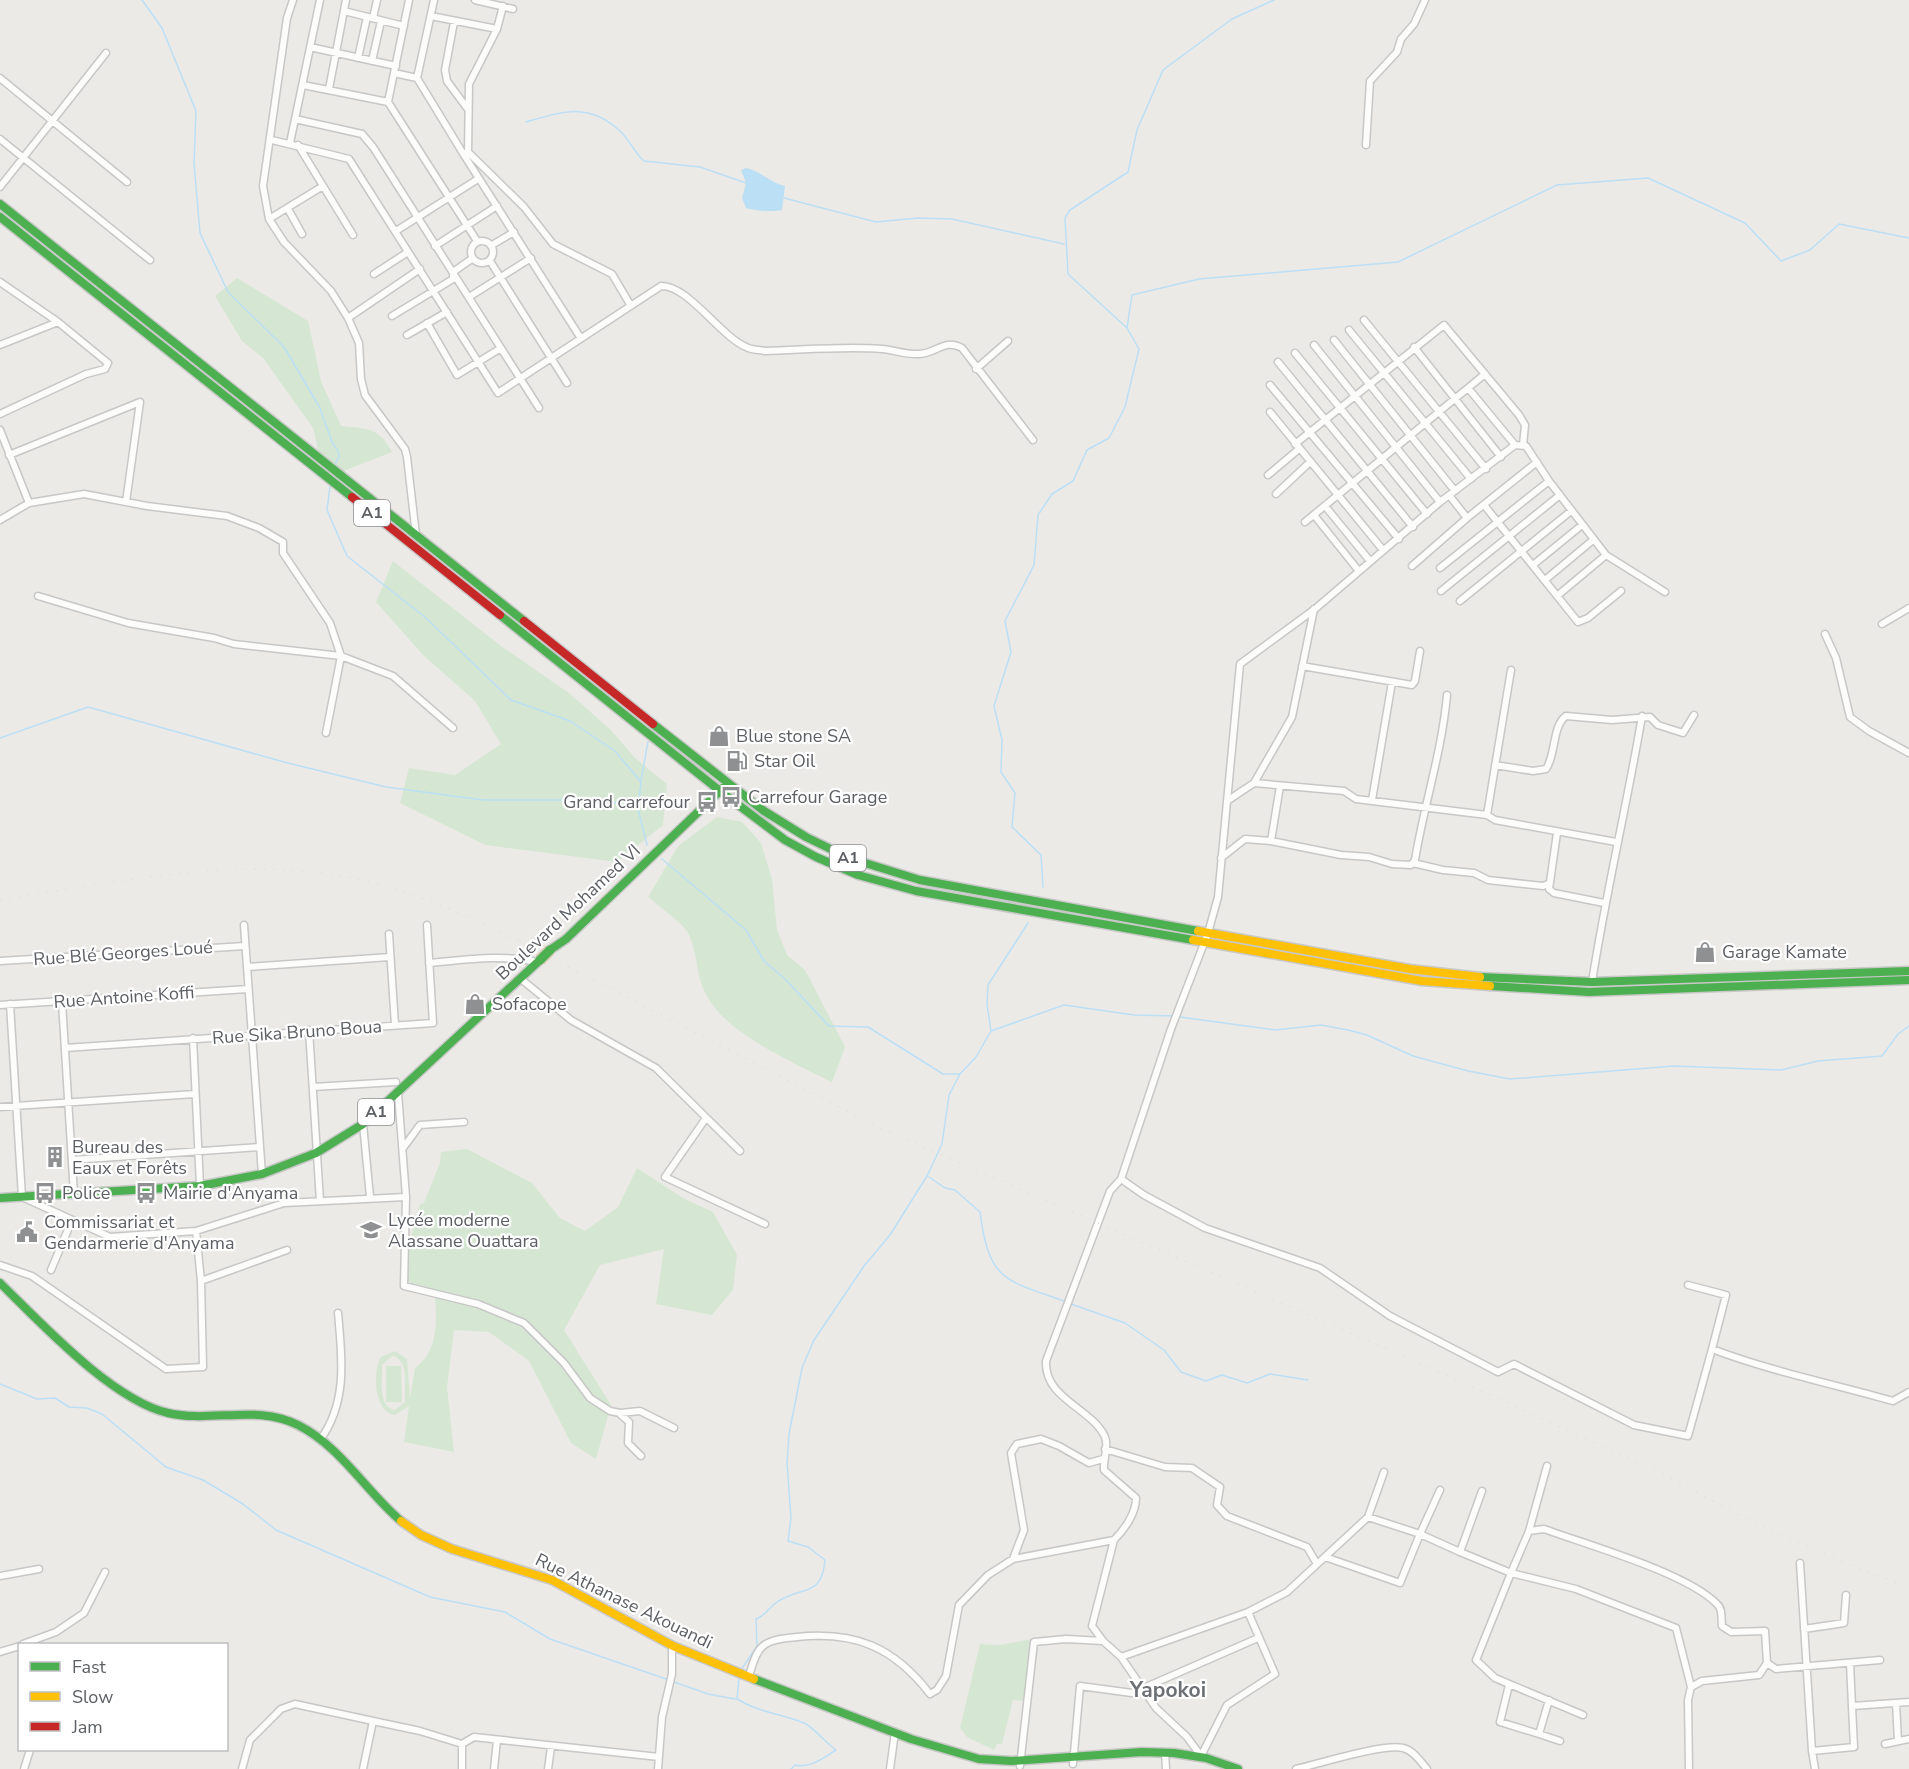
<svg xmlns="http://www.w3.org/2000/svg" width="1909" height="1769" font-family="'Nunito Sans',sans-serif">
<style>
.green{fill:#d5e7d2;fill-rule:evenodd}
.water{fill:#bbdff5}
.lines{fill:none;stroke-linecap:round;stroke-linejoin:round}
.stream{stroke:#bbdff5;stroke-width:1.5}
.street-casing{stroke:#c7c7c7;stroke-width:9}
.fast-casing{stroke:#c8c8c8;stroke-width:11}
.slow-casing{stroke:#c8c8c8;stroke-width:11}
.jam-casing{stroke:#c8c8c8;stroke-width:11}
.street{stroke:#fcfcfb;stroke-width:6}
.fast{stroke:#4caf50;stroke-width:8}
.slow{stroke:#ffc107;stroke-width:8}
.jam{stroke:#c62828;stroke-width:8}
.rail{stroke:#e2e2e2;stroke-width:1.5;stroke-dasharray:1.5 8;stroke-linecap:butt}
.fast-bridge-casing{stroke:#d2c8b4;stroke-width:12;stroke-linecap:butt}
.fast-bridge{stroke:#4caf50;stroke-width:9}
.labels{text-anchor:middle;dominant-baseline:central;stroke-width:4.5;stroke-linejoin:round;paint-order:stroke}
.shield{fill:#fff;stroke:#8d8f92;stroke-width:1.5}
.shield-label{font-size:16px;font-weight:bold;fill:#5c5f63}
.poi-label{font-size:18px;fill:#5c5f63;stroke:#fff;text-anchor:start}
.street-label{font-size:18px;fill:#5c5f63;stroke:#fff}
.quarter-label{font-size:21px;font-weight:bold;fill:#6d7175;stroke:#fff}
</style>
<rect width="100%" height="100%" fill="#eceae6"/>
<path class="green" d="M237,278L308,321L321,381L341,426C368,429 379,427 392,452L341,472L319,453L313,428L263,358L242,341L215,296Z
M393,561L501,646L569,693L611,730L635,758L667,784L663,825L617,862L485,845L400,803L409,768L455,775L501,744L475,701L423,655L376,602Z
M717,817L742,822L761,843L772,879L777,930L787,955L805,970L845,1047L832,1082C799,1066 738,1038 715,1008C693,980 701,962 689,935C685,924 658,906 648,897L678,846Z
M467,1149L532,1183L560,1218L585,1231L618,1207L637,1168L683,1198L713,1212L737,1255L733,1290L712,1315L656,1304L664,1249L600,1265L564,1330L611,1405L596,1459L571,1443L529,1361L489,1332L454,1330L447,1387L454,1452L404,1442L409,1406L395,1415C374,1413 372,1371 381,1357L395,1351L407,1359L410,1398L415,1368C440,1349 436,1320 435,1292L411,1284L407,1279L406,1255L420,1204L424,1203L440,1163L441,1152ZM392,1356C410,1359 404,1387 405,1402L395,1410C377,1406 383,1379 382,1365Z
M386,1366H401L402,1402H386Z
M1033,1639L1024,1701L1013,1700L1002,1744H997L994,1750L967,1737L960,1728L980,1644L1000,1645Z"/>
<path class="water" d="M746,168C761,171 770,183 785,186L782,210C772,212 756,211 746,208L742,198L746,183L741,170Z"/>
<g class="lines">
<path class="stream" d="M142,0L162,28L196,111L194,163L200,233L228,292L284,347L320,408L332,442L338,451L339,457L335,464
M526,122C564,111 590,102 621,132C630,141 635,153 644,161L700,167L746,183
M784,198L876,222L918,218L952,219L1064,244
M1127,328L1132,295L1199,279L1398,262L1557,185L1648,178L1745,223L1781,261L1810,250L1839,224L1909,238
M330,486L327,510L347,556L426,618L511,700L570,721L615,751L641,782L638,809L647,845
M0,738L88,707L284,762L386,787L483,800H605L638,809
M641,780L648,742
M662,859L746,930L764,961L786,980L829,1026L868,1027L943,1074H960
M1043,887L1041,855L1012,827L1015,793L1001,772L1002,740L994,706L1011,652L1005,621L1034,565L1038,515L1052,494L1073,481L1087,450L1109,438L1125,407L1139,349L1127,328L1068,274L1065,218L1070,210L1128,172L1137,130L1163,70L1232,19L1274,0
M1180,1017L1275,1030L1321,1025L1348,1030L1367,1035L1413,1056L1468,1071L1510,1079L1674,1066L1781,1070L1818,1061L1882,1056L1898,1034L1909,1026
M991,1031L1064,1005L1134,1015L1175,1016
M929,1177L945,1188L955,1190L980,1212C989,1282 1005,1280 1067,1302
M1071,1304L1125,1323L1164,1350L1181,1372L1206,1381L1222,1375L1247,1383L1270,1374L1308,1380
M0,1384L37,1399L55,1398L69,1407L87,1408L102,1414L166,1467L203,1480L243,1504L276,1530L430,1597L505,1612L550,1639L669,1680
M741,1670L757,1646L756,1619C768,1614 768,1608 777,1602C802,1585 822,1598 825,1560L808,1547L788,1541L791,1518L787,1463L789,1434L802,1368L814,1340L864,1266L890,1235L927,1176L942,1144L949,1095L960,1074L976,1057L991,1031L987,1004L988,985L1028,923
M739,1678L737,1699C758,1712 781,1714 804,1723C812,1726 827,1744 836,1750C823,1758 810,1769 795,1765L791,1769
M674,1682L708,1694L735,1699"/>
<defs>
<path id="street" d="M293,0L287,18L263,186L269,219L284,242L331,291L348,318L359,343L361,379L365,395L405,449L407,457L416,535
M409,0L388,102L477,241
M434,0L417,78L464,155L466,153
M475,0L513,9
M503,6L497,29L469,84L468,152L524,207L553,244L612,274L631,306
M344,11L404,26
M431,16L497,29
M373,18L377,0
M454,22L445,70L447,81L467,108
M310,47L396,66
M358,58L367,17
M372,61L381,21
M394,73L417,78
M0,78L127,182
M303,85L388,102
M329,89L346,0
M295,119L362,134L373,147L539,408
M0,139L150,260
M272,140L349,159L498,393L661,286C688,285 720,336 746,347C752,350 759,350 765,351C803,350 844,346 882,349C894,350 907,355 919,354C936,354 944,338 962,348L1033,440
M290,143L320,0
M298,145L353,235
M1366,145L1370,81L1397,52L1401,39L1414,24L1425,0
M464,155L580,337
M0,187L106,53
M288,209L302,234
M269,219L323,186
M396,231L478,179
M471 252a11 11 0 1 1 22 0a11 11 0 1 1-22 0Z
M492,245L514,232
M435,246L497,206
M490,261L567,383
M374,274L408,252
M0,282L58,322L108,363L105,369L86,374L0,414
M469,297L531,258
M392,316L453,279V272L473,258
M348,318L420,269
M1364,320L1486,469
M427,323L457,375L501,348
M1349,330L1471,479
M407,335L447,312
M1334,340L1455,491
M0,345L58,322
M1314,345L1440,502
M1414,347L1501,457
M1295,353L1427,514
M1278,362L1413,527
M976,369L1008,341
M1270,385L1399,539
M1468,388L1515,445
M1270,412L1383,550
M0,430L29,503
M1295,444L1444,325L1519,415L1525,425L1523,445
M9,455L140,402L126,502
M1268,475L1299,449
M1276,494L1310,462
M1449,495L1467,518L1537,462
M1484,505L1578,622L1588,618L1621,591
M1325,506L1370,561
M1314,515L1358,570
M0,520L29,503L84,494L147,506L227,516L259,528L283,542V553L330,623L341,656L326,733
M1305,522L1485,374
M1533,565L1582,525
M1412,566L1467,518
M1440,568L1549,481
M1545,580L1593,540
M1441,591L1560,495
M38,596L128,623L214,638L234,644L341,656L393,676L453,728
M1557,596L1606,555
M1460,601L1571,511
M1882,624L1909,608
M1825,634L1836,658L1850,717L1869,731L1909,753
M1302,666L1412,685L1415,681L1420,651
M1495,765L1533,771L1546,769C1556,755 1552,726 1566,716L1612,720L1650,717L1658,725L1683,733L1694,715
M1254,783L1344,791L1356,799L1487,815L1495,820L1616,842
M1372,800L1392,682
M1227,801L1254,783L1292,717L1314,609
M1487,815L1511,670
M1557,833L1549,889L1554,893L1604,903
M1271,841L1280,786
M1221,858L1245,839L1271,841L1341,855L1369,857L1392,864L1411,865L1415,860C1424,805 1442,751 1447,695
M1413,863L1443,870L1474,873L1488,880L1543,886L1548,884
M244,925L262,1174
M389,934L395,1025
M0,961L245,946
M429,963C465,960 501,954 537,962
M247,967L390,957
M521,979L571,1020L656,1068L740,1151
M1592,982C1606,892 1627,805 1642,716
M62,1002L74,1195
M10,1004L22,1197L110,1237L196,1231L284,1203L406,1197
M0,1005L248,989
M309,1030L320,1201
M193,1038L200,1186
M65,1048L433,1023L427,925
M313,1087L396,1082
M398,1093L406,1197L404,1286L478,1304L524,1323L564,1363L590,1398L610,1411L620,1413L640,1411L674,1428
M0,1107L195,1094
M706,1118L665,1177L765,1224
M363,1124L370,1197
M403,1148L420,1125L464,1122
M72,1160L259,1147
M1121,1179L1144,1195L1205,1228L1320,1268L1390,1316L1498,1372L1514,1364L1634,1425L1688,1436L1712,1349C1770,1371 1833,1384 1893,1401L1909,1392
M0,1265L32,1276L166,1369L203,1367L201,1281L196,1231
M51,1270L72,1220
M201,1281L287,1250
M1688,1285L1726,1295L1712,1349
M620,1414L629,1422L628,1443L641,1456
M320,1440C348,1402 342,1357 338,1313
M1105,1449L1165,1467L1192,1468L1220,1487L1217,1505L1227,1516L1307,1547L1317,1564
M1440,1490L1420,1534L1460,1552
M1482,1491L1460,1552L1511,1573L1529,1531L1547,1466
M1529,1531L1544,1529C1588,1545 1687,1573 1717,1604C1723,1609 1721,1618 1722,1626L1731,1632L1765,1631L1767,1663L1776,1669L1880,1660
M1325,1557L1400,1583L1420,1534L1368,1517
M1013,1559L1024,1530L1011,1453L1017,1444L1041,1439L1059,1446L1089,1463L1103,1459
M1800,1563L1812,1751L1854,1747L1852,1706
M0,1576L39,1569
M1248,1612L1275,1674L1227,1705L1201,1756L1187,1737L1156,1708L1121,1657L1103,1641L1092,1626L1114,1540C1125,1529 1136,1513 1136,1498L1104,1470C1103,1460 1109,1446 1105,1437C1092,1408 1044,1399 1046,1361L1110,1191L1121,1179L1171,1029L1208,933L1218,897L1240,664L1315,609L1440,502L1515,445L1526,446L1549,481L1606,555L1665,592
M1804,1629L1844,1623L1846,1595
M23,1644L56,1632L84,1613L105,1572
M0,1652L20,1646
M1121,1657L1248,1612L1287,1592L1368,1517L1384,1472
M1850,1663L1852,1706L1909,1702
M749,1676C752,1667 755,1653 762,1647C770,1639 786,1638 797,1637C855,1631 894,1647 930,1694L937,1690L946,1676L959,1605L988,1575L1013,1559L1114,1540
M1509,1685L1500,1722L1539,1734
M1549,1700L1539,1734L1560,1741
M1896,1703L1898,1741
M1583,1715L1495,1678L1476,1660L1511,1573L1576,1589L1676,1628L1691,1687
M462,1744V1769
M1885,1744L1909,1739
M1812,1751L1815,1769
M1165,1753L1166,1769
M1073,1764L1080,1686L1132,1693L1258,1638
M1020,1766L1034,1642L1066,1639L1103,1641
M24,1769L30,1750
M242,1769L250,1740L281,1709L295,1704L373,1721
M363,1769L373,1721L420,1731L462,1744L474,1737L659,1757
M494,1769L497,1740
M548,1769L551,1747
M658,1769L662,1717L672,1674V1646
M890,1769L895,1732
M1296,1769C1318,1764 1384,1743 1403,1748C1413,1750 1420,1761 1427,1769
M1689,1769L1688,1700L1691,1687L1702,1681L1759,1675L1767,1663"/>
<path id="fast" d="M0,204L524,621
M0,217L352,497
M500,615L720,791L785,840L816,857L858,875L916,891L1193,940
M653,724L764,811L806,837L849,858L920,880L1198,931
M550,950L566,939L723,788
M1480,977L1592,982L1909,971
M1490,986L1589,992L1909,980
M0,1198L200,1186L262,1174L316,1153L363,1124L540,960
M0,1283C41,1323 112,1400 168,1413C211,1423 257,1404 298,1425C340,1446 366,1491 401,1521
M754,1679L911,1739L979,1759L1012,1761L1142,1752L1174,1753L1206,1758L1238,1769"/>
<path id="slow" d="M1198,931L1410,969L1480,977
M1193,940L1422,981L1490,986
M401,1521L421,1535L452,1549L552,1580L673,1646L754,1679"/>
<path id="jam" d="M352,497L500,615
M524,621L653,724"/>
</defs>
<use href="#street" class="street-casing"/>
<use href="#fast" class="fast-casing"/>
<use href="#slow" class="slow-casing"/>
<use href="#jam" class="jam-casing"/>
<use href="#street" class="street"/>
<use href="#fast" class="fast"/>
<use href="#slow" class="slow"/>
<use href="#jam" class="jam"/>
<path class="rail" d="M0,900C125,881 255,851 380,884C422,896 460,913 499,931L882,1129L1442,1373L1665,1475L1741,1516L1859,1569L1909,1587"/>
<defs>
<path id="fast-bridge" d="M540,960L550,950"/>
</defs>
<use href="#fast-bridge" class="fast-bridge-casing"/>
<use href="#fast-bridge" class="fast-bridge"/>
</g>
<defs>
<symbol id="shop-bare" viewBox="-9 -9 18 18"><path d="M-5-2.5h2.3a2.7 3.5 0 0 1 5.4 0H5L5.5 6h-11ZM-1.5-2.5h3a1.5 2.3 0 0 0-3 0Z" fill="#8e9091" stroke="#fff" stroke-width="2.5" paint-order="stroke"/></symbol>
<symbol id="fuel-bare" viewBox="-9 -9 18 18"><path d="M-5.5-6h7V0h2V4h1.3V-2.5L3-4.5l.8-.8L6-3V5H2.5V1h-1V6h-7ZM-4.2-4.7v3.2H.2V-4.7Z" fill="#8e9091" stroke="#fff" stroke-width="2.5" paint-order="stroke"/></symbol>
<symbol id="bus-bare" viewBox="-9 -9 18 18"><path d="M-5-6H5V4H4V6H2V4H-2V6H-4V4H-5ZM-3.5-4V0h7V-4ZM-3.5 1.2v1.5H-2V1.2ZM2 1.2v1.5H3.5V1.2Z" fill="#8e9091" stroke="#fff" stroke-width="2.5" paint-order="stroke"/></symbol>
<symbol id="building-bare" viewBox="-9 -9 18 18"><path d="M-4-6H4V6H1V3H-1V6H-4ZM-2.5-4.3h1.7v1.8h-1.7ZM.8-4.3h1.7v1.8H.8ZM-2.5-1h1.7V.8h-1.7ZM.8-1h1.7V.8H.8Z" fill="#8e9091" stroke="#fff" stroke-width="2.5" paint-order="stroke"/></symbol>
<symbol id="school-bare" viewBox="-9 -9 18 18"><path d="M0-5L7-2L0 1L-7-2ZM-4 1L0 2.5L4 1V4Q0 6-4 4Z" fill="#8e9091" stroke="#fff" stroke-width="2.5" paint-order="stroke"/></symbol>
<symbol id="civic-bare" viewBox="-9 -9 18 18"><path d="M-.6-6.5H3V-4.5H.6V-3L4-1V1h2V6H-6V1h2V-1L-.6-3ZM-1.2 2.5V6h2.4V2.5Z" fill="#8e9091" stroke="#fff" stroke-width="2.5" paint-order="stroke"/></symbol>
</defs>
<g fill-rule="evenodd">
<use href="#shop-bare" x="704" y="721" width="30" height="30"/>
<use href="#fuel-bare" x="722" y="746" width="30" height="30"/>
<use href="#bus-bare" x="716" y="782" width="30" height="30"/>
<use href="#bus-bare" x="692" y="787" width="30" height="30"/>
<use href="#shop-bare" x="1690" y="937" width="30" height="30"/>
<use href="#shop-bare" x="460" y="989" width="30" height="30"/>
<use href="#building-bare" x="40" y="1142" width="30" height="30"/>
<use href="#bus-bare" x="30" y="1178" width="30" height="30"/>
<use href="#bus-bare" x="131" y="1178" width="30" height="30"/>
<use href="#school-bare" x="356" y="1215" width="30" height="30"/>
<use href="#civic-bare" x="12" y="1217" width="30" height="30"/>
</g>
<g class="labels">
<g class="shield">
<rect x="354" y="500" width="36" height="26" rx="4.5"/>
<rect x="830" y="845" width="36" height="26" rx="4.5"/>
<rect x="358" y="1099" width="36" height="26" rx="4.5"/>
</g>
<g class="shield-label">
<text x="372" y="513">A1</text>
<text x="848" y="858">A1</text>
<text x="376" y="1112">A1</text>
</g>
<g class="poi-label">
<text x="736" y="736">Blue stone SA</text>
<text x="754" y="761">Star Oil</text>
<text x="748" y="797">Carrefour Garage</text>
<text x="690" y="802" text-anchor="end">Grand carrefour</text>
<text x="1722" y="952">Garage Kamate</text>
<text x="492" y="1004">Sofacope</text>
<text x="72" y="1147">Bureau des<tspan x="72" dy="21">Eaux et Forêts</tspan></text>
<text x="62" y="1193">Police</text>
<text x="163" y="1193">Mairie d'Anyama</text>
<text x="388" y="1220">Lycée moderne<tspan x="388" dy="21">Alassane Ouattara</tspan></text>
<text x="44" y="1222">Commissariat et<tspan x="44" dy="21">Gendarmerie d'Anyama</tspan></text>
</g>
<g class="street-label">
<text transform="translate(568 912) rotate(-43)">Boulevard Mohamed VI</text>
<text transform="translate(123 953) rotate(-4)">Rue Blé Georges Loué</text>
<text transform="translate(124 997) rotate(-4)">Rue Antoine Koffi</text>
<text transform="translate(297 1032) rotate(-4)">Rue Sika Bruno Boua</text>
<text transform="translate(624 1601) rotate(26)">Rue Athanase Akouandi</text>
</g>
<g class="quarter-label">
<text x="1168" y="1690">Yapokoi</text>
</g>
</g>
<rect x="18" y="1643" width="210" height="108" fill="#ffffff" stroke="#bebfc1" stroke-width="1.5"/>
<rect x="30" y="1662" width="30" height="9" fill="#4caf50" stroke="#bebfc1" stroke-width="1.5"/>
<text x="72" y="1673" font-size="18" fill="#5c5f63">Fast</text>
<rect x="30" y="1692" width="30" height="9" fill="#ffc107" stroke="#bebfc1" stroke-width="1.5"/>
<text x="72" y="1703" font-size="18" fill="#5c5f63">Slow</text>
<rect x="30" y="1722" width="30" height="9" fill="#c62828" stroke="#bebfc1" stroke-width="1.5"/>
<text x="72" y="1733" font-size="18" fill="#5c5f63">Jam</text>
</svg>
